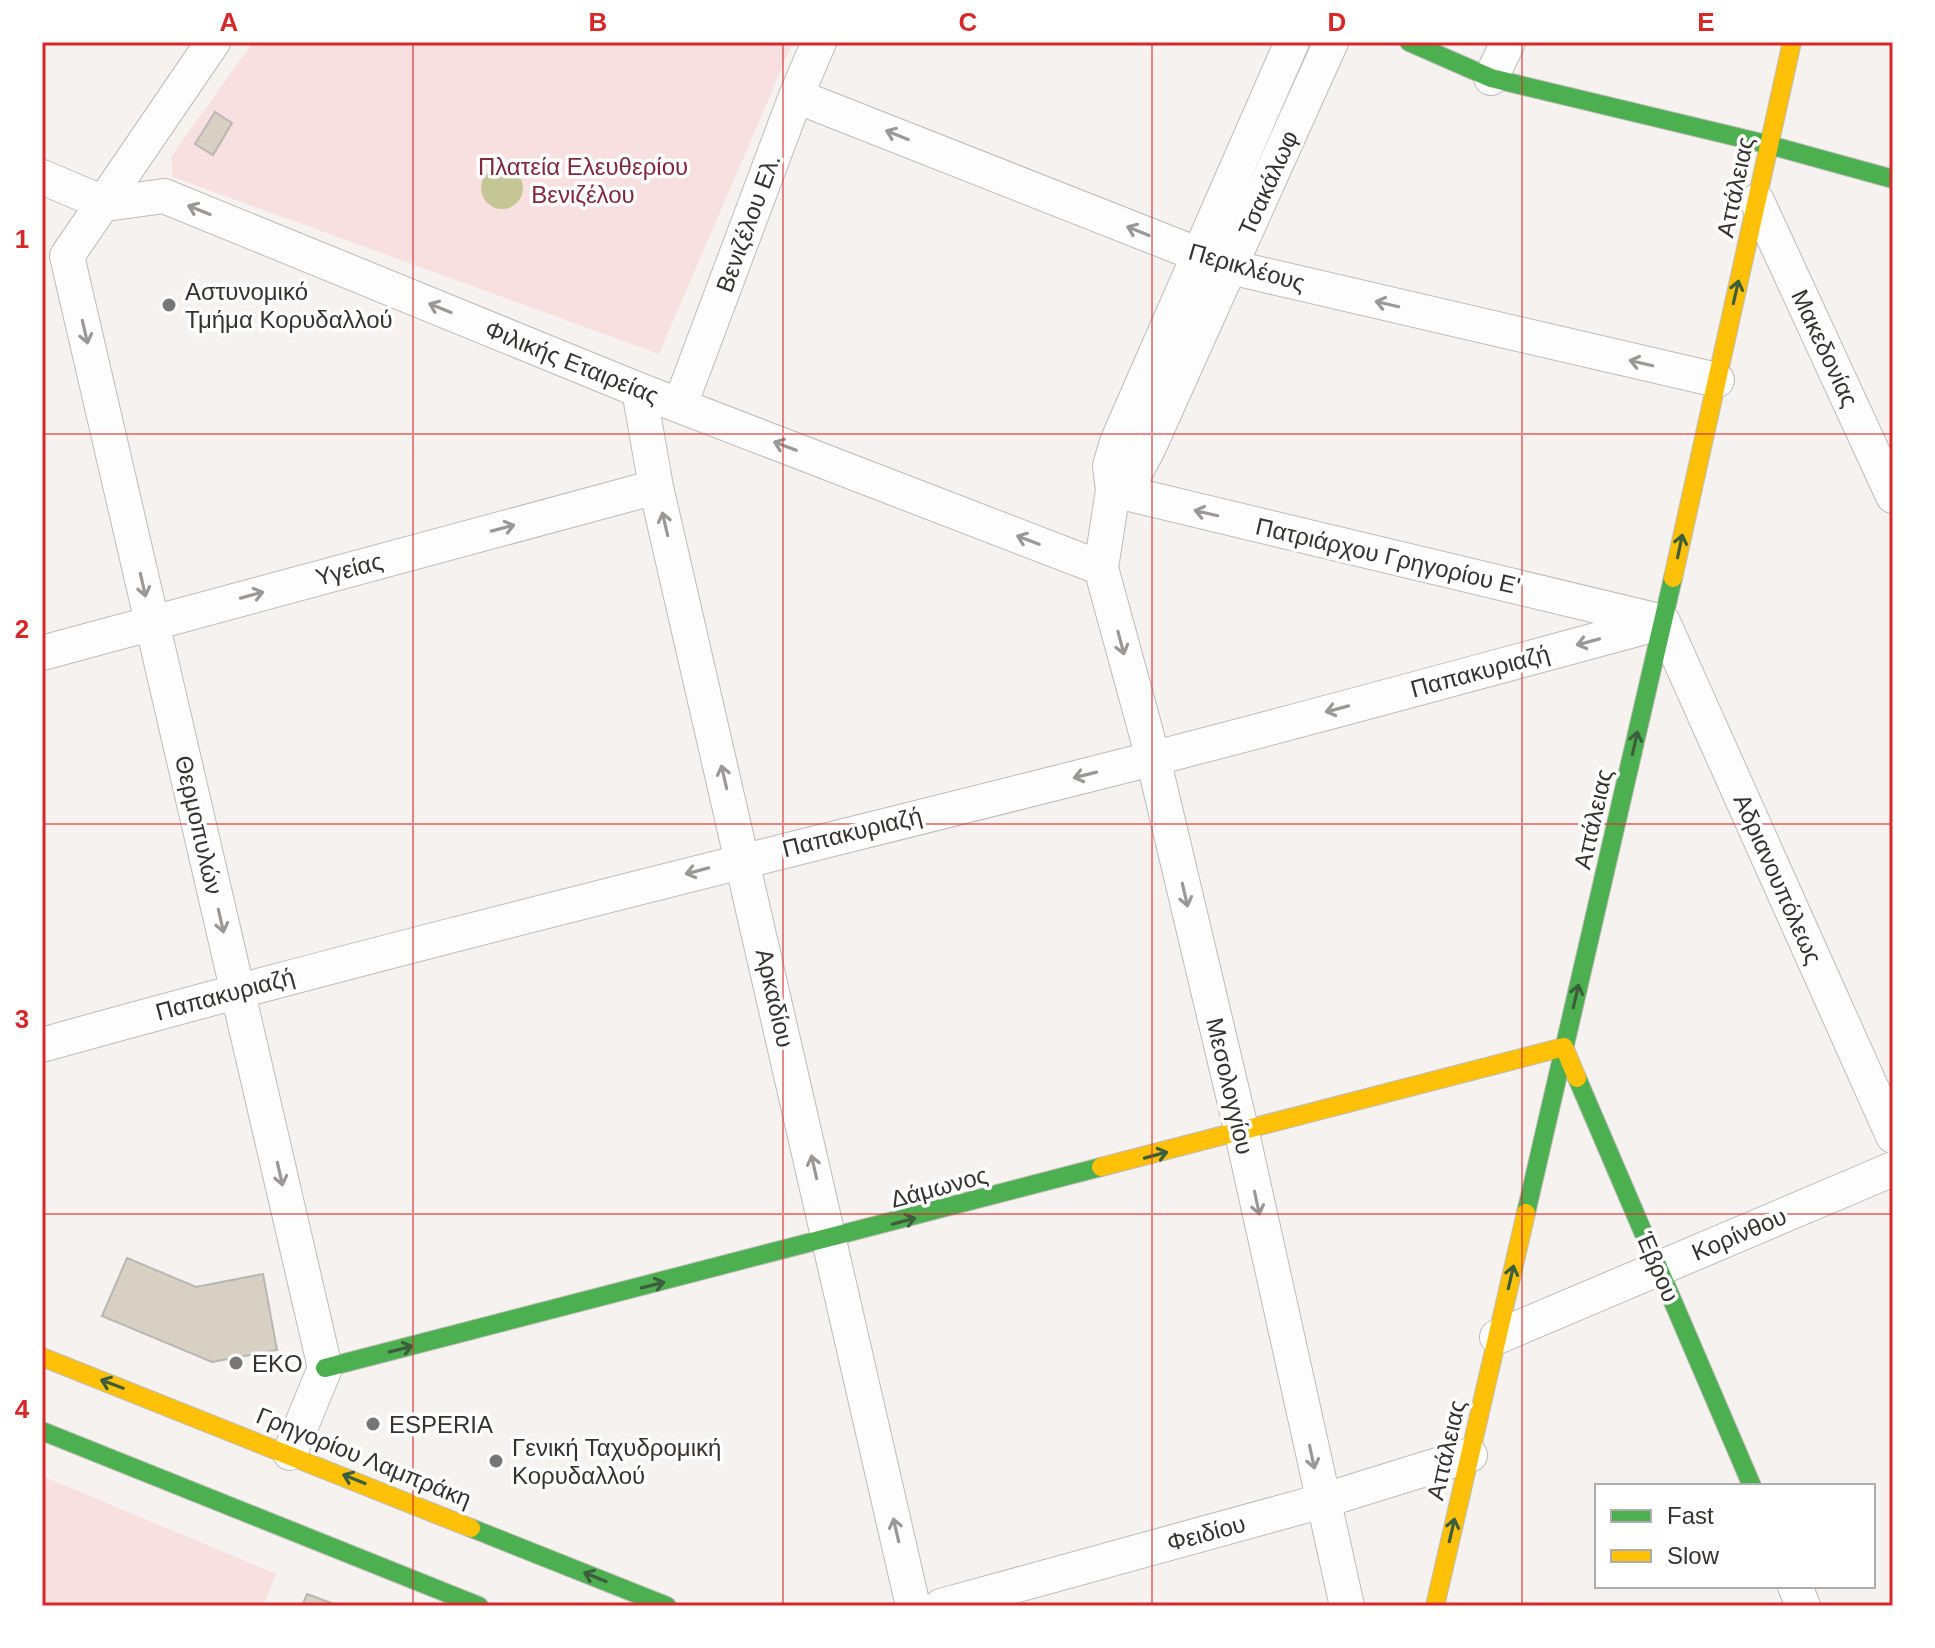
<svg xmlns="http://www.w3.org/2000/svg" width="1935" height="1648" font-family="Helvetica,sans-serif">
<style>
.green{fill:#f8dfe0}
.water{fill:#c5c695}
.building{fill:#d8d1c3;stroke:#b8b7b4;stroke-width:2}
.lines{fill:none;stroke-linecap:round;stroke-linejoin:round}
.street-casing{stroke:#bebcb9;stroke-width:36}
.fast-casing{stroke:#bebcb9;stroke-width:20}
.slow-casing{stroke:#bebcb9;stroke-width:20}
.street{stroke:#fefdfd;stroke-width:34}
.fast{stroke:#4caf50;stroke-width:18}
.slow{stroke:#ffc107;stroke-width:18}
.oneway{stroke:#9a9897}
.oneway2{stroke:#3d5e3c}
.grid{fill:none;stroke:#d62828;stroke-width:2;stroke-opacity:0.55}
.poi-dot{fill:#787674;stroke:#fff;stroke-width:3}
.labels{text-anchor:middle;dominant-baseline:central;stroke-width:7;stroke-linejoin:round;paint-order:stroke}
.park-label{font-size:24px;fill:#80293d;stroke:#fff}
.street-label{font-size:24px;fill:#353331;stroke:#fff}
.poi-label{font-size:24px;fill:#353331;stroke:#fff;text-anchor:start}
.neatline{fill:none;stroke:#d62828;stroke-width:3}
.grid-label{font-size:26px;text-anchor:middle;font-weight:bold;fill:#d62828}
</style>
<rect width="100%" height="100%" fill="#f5f2ef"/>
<path class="green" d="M253,42H793L659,354L173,177L171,157Z
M42,1476L276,1574L263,1606H42Z"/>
<path class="water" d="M481 188a21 21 0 1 1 42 0a21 21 0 1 1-42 0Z"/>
<path class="building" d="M215,112L232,123L213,155L195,144Z
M127,1258L196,1287L263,1274L277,1350L212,1362L102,1316Z
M307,1594L339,1606H302Z"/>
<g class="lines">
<defs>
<path id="street" d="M213,42L67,256L325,1368L290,1453
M1292,42L1117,442L1110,466L1113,490L1101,568L1153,758L1242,1133L1347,1606
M1491,78L1508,42
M796,96L1230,267L1717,380
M42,177L106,204L164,196L639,390L1101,568
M1757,201L1893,496
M639,390L656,487L913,1606
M680,405L796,96L819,42
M1113,490L1659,621
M1113,490L1134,475L1148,449L1331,42
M1663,622L1893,1136
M42,653L656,487
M42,1045C410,942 781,853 1151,759C1322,715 1492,668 1663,622
M1497,1337L1893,1169
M1795,1586L1803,1606
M941,1606L1322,1501L1470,1455"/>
<path id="fast" d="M1409,42L1491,78L1762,143L1893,179
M1577,1078L1752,1486
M1526,1213L1673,578
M325,1368L1101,1167
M42,1431L479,1606
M471,1528L667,1606"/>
<path id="slow" d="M1673,578L1792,42
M1101,1167L1564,1047L1577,1078
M42,1357L471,1528
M1435,1606L1526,1213"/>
</defs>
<use href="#street" class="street-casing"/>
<use href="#fast" class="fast-casing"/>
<use href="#slow" class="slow-casing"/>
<use href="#street" class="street"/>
<use href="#fast" class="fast"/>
<use href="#slow" class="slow"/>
</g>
<defs><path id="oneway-shaft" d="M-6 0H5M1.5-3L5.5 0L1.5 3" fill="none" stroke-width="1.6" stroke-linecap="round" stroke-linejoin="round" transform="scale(2)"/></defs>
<g class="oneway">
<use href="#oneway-shaft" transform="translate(897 135) rotate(-158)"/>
<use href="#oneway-shaft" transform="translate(199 210) rotate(-158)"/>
<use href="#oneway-shaft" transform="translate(1138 231) rotate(-158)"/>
<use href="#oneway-shaft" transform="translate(1387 304) rotate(-167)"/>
<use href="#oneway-shaft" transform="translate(440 308) rotate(-158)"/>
<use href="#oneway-shaft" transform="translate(85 332) rotate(77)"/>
<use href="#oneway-shaft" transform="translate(1641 363) rotate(-167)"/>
<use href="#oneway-shaft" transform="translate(785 446) rotate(-159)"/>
<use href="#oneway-shaft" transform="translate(1206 513) rotate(-167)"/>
<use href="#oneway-shaft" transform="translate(665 524) rotate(-103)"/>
<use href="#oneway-shaft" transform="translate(503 528) rotate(-15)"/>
<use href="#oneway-shaft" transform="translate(1028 540) rotate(-159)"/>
<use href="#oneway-shaft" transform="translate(143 585) rotate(77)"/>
<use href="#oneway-shaft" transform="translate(252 595) rotate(-15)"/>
<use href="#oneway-shaft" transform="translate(1588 642) rotate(165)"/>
<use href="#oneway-shaft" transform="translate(1121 643) rotate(75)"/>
<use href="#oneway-shaft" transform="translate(1337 709) rotate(165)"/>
<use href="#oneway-shaft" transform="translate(1085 775) rotate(166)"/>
<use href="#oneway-shaft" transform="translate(724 777) rotate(-103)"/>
<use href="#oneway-shaft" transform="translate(697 871) rotate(165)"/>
<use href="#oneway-shaft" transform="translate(1185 895) rotate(77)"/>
<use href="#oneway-shaft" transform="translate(221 921) rotate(77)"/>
<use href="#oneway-shaft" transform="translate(814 1167) rotate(-103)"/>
<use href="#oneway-shaft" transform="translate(280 1174) rotate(77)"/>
<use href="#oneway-shaft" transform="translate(1257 1203) rotate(78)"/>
<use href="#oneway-shaft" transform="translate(1312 1457) rotate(78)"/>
<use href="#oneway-shaft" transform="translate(896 1530) rotate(-103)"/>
</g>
<g class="oneway2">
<use href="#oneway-shaft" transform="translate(1736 292) rotate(-77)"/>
<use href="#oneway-shaft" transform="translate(1680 546) rotate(-78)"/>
<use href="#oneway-shaft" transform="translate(1635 743) rotate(-77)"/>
<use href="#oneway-shaft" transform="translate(1576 996) rotate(-77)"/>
<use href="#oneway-shaft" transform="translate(1156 1155) rotate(-15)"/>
<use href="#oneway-shaft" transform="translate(904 1221) rotate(-15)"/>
<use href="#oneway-shaft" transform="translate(1511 1277) rotate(-77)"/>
<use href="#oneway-shaft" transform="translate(653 1285) rotate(-14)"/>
<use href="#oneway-shaft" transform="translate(401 1349) rotate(-14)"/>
<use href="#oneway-shaft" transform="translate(112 1384) rotate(-159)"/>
<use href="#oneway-shaft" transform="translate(354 1479) rotate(-158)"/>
<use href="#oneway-shaft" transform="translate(1452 1530) rotate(-77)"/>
<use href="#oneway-shaft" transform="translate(595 1577) rotate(-158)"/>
</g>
<path class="grid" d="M413,42V1606M783,42V1606M1152,42V1606M1522,42V1606M42,434H1893M42,824H1893M42,1214H1893"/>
<g class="poi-dot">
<circle cx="169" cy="305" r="8"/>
<circle cx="236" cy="1363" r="8"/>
<circle cx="373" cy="1424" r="8"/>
<circle cx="496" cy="1461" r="8"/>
</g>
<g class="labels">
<g class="park-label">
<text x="583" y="166">Πλατεία Ελευθερίου<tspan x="583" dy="28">Βενιζέλου</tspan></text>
</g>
<g class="street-label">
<text transform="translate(1268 183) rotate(-66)">Τσακάλωφ</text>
<text transform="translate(1735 187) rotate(-78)">Αττάλειας</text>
<text transform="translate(748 223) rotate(-70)">Βενιζέλου Ελ.</text>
<text transform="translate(1247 267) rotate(16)">Περικλέους</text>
<text transform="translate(1825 348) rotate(65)">Μακεδονίας</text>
<text transform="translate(572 362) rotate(22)">Φιλικής Εταιρείας</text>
<text transform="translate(1388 556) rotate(13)">Πατριάρχου Γρηγορίου Ε'</text>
<text transform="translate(349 569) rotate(-15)">Υγείας</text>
<text transform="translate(1480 671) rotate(-15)">Παπακυριαζή</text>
<text transform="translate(1593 819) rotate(-77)">Αττάλειας</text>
<text transform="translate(199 825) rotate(77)">Θερμοπυλών</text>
<text transform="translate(852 832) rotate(-14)">Παπακυριαζή</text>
<text transform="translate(1778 879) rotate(66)">Αδριανουπόλεως</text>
<text transform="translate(225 994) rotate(-15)">Παπακυριαζή</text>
<text transform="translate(775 998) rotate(77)">Αρκαδίου</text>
<text transform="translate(1230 1086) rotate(77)">Μεσολογγίου</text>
<text transform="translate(939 1187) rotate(-15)">Δάμωνος</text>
<text transform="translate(1739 1234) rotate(-23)">Κορίνθου</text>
<text transform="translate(1658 1267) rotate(67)">Έβρου</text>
<text transform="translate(1446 1450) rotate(-77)">Αττάλειας</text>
<text transform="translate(364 1457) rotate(22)">Γρηγορίου Λαμπράκη</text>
<text transform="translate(1206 1533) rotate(-15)">Φειδίου</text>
</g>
<g class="poi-label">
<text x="185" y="291">Αστυνομικό<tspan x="185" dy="28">Τμήμα Κορυδαλλού</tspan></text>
<text x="252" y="1363">EKO</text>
<text x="389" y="1424">ESPERIA</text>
<text x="512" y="1447">Γενική Ταχυδρομική<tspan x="512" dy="28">Κορυδαλλού</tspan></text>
</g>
</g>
<rect width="1935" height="1648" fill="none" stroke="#ffffff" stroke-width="88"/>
<rect x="1595" y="1484" width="280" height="104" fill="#ffffff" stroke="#aeadad" stroke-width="2"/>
<rect x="1611" y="1510" width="40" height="12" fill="#4caf50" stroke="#aeadad" stroke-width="2"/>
<text x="1667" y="1524" font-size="24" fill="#353331">Fast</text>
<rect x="1611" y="1550" width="40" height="12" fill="#ffc107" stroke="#aeadad" stroke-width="2"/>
<text x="1667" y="1564" font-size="24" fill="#353331">Slow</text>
<rect x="44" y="44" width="1847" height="1560" class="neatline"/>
<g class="grid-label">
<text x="229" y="31">A</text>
<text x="598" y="31">B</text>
<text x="968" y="31">C</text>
<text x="1337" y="31">D</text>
<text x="1706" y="31">E</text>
<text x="22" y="248">1</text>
<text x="22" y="638">2</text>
<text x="22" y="1028">3</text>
<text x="22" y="1418">4</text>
</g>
</svg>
